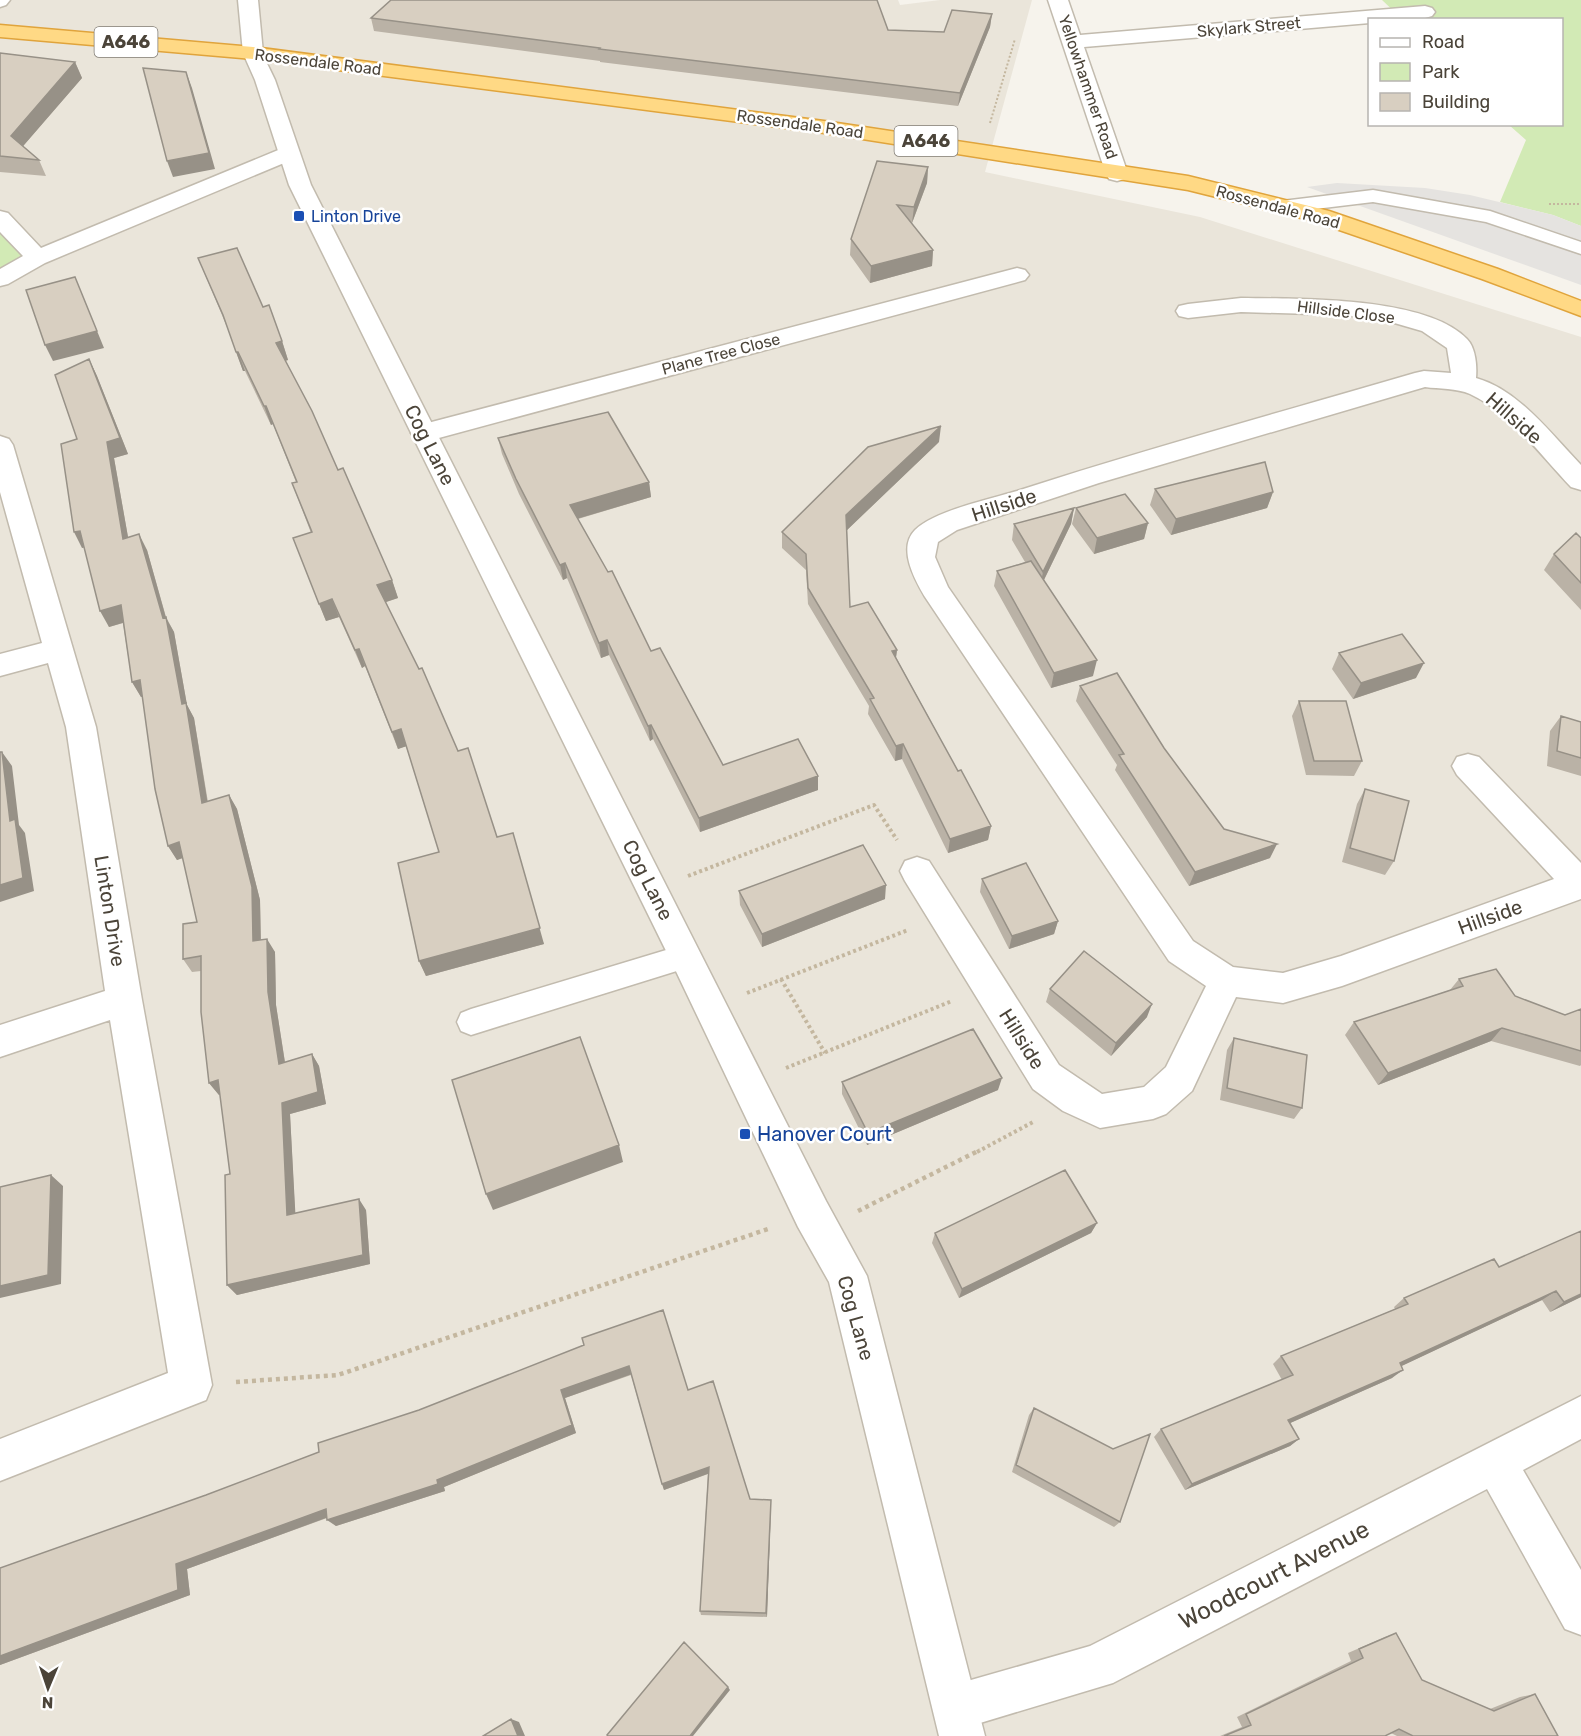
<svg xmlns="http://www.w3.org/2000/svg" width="1581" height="1736" font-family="Rubik,sans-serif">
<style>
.residential{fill:#eae5da}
.green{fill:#d2eab5}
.parking{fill:#e5e3e0}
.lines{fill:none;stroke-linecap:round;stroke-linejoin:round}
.service-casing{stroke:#c2bbae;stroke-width:3}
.minor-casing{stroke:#c2bbae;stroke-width:3}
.tertiary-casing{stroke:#c2bbae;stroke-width:3}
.trunk-casing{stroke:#e0a43c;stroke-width:3}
.path-far2{stroke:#c4b79f;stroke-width:2;stroke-dasharray:2 2;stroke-linecap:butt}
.path-far1{stroke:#c4b79f;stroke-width:4;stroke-dasharray:3 3;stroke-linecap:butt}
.path{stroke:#c4b79f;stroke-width:4.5;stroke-dasharray:4 4;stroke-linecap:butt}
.service{fill:#fff;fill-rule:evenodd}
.minor{fill:#fff;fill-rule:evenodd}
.tertiary{fill:#fff;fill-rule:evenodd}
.trunk{fill:#ffd985;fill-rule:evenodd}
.wall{fill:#bab2a6}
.shaded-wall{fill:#979187}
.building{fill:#d8cfc1;stroke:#979187;stroke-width:1.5}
.transit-dot{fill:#1a4fb4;stroke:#fff;stroke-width:2}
.labels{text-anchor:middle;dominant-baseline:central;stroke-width:5;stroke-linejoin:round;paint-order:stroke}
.far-street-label{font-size:16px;fill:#4b4439;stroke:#fff}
.far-transit-label{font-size:16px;fill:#164399;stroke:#fff;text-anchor:start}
.shield{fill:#fff;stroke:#817c74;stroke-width:1.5}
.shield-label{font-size:18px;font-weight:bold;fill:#4b4439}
.street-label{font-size:20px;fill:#4b4439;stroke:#fff}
.transit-label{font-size:20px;fill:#164399;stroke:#fff;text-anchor:start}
.near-street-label{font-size:24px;fill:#4b4439;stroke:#fff}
</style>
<rect width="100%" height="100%" fill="#f6f3ec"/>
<path class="residential" d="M0,0H898L900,5L940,0H1032L985,172L1200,217L1581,337V1736H0Z"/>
<path class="green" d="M1382,0H1581V226L1553,215L1500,202L1526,140L1509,125L1562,124V20L1402,19Z
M0,218L37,258L0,279Z"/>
<path class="parking" d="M1337,183L1425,188L1470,195L1553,215L1581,226V285L1307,187Z"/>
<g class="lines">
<defs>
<path id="service" d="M0,0H10L6,5L0,7Z
M1373,190L1490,211L1581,242V254L1486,222L1373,202L1282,213L1275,211L1273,207L1275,203L1282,201Z
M686,944L696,947L700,956L696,965L471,1035L461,1031L457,1022L461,1013L471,1009Z"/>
<path id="minor" d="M238,0H258L263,53L260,57H246L243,53Z
M1048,0H1068L1080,35L1425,6L1432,8L1435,12L1432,16L1425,18L1370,20V23L1084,47L1128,174L1125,179L1117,181L1109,179L1106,174Z
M288,146L296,148L299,153L296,158L45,263L8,284L0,286V269L23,256L0,232V211L8,213L41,248Z
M1017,268L1025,270L1029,275L1025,280L424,442L415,439L411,433L415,427L424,424Z
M1241,298C1298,299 1426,296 1467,339C1476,348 1477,367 1476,378C1519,390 1551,434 1581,465V490L1571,487C1541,456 1511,413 1470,394C1457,388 1439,389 1425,387L1099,483L957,530L938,542L935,557L948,587L1193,941L1233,967L1283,973L1341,956L1554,879L1457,775L1452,766L1457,757L1468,754L1479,757L1581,863V899L1342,986L1283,1003L1236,997L1192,1091L1166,1114L1153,1119L1100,1128L1063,1111L1033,1089L905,881L900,871L905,861L917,857L929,861L1059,1065L1102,1094L1144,1087L1166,1067L1206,986L1169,961L925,597C915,580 897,548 915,530C934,511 990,499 1017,491C1149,448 1282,412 1415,373L1424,371L1451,373L1447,348L1422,331L1391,322L1346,315L1241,312L1188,318L1179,316L1176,311L1179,306L1188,304Z
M0,436L9,439L13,445L96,727L142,1000L212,1385L206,1400L0,1481V1439L168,1373L110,1020L0,1057V1025L105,991L66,727L48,663L0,676V654L42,643L0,492Z
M1581,1396V1439L1523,1470L1581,1570V1635L1565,1629L1487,1489L1113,1683L957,1730L941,1723L934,1707L941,1691L957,1684L1090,1646Z"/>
<path id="tertiary" d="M253,47L260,49L275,80L311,185L826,1201L867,1276L985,1736H939L829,1282L798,1227L673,965L289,185L255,80L243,53L246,49Z"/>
<path id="trunk" d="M0,25L253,47L824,121L1188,176L1329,211L1498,269L1581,301V316L1482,279L1313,221L1188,190L824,133L253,59L0,37Z"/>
</defs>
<use href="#service" class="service-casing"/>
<use href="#minor" class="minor-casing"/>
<use href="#tertiary" class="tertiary-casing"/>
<use href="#trunk" class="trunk-casing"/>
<path class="path-far2" d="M990,123L1015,39
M1549,204H1581"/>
<path class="path-far1" d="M688,876L874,805L897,840
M781,979L825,1053
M747,993L908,930
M786,1068L952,1001
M977,1152L1035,1121"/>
<path class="path" d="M858,1211L980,1150
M236,1382L338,1375L771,1228"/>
<use href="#service" class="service"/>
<use href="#minor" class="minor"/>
<use href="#tertiary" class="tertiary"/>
<use href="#trunk" class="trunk"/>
</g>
<path class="wall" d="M992,14L990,27L958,106L600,62V61L374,31L371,18L888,30L944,32Z
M0,53L75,62L82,78L23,146L39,160L46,176L0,172Z
M928,167L927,183L912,223H911L933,250L932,266L870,283L850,255L851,239Z
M198,258L263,307L282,341L288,360L286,361L338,470L392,580L398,598L386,602L497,837L544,944L426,976L419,961L439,852L406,746L398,749L365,666L362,668L339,617L326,621L293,538L311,533L292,483L296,482L273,424L271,425L245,371H243L227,327Z
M89,359L97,376L128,454L114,458L128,537L147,550L166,617L174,632L187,705L194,718L208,802L229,795L237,809L260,900L261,940L275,952L276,1005L285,1062L312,1054L319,1066L326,1104L290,1114L295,1213L366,1210L370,1264L237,1295L227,1285L230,1174L220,1094L219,1095L209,1083L201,971L192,972L183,959L197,922L183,858L177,860L168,846L143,696L141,697L132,682L123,623L109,627L84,547L82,548L77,439Z
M498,438L649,482L651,497L578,519L651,651L723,765L818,790L700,832L653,739L650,741L609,655L601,658L567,578L563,580L519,494L502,454Z
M939,442L847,530L850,607L897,650L896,657L958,771L991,826L988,840L948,853L902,759L895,761L868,714L869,706L808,604L806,570L782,548V532Z
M1155,489L1273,492L1267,508L1171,535L1150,505Z
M1074,508L1071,524L1044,580L1093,676L1051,688L994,586L997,571L1025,562L1012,540L1014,524Z
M1076,508L1148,523L1144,539L1094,554L1072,524Z
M1581,538V610L1544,570L1554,554Z
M1339,653L1416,678L1353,699L1332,669Z
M1080,686L1164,748L1224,829L1270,858L1189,886L1115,770L1117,765L1076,701Z
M1299,701L1362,761L1354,776L1306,775L1292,716Z
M1561,716L1581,722V776L1547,766L1550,731Z
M1365,789L1394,861L1385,875L1342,862L1357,804Z
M982,879L1058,921L1054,934L1009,949L980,892Z
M739,891L885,899L762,947L740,905Z
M1459,979L1515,996L1565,1015L1581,1009V1065L1580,1066L1491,1041L1378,1085L1345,1035L1354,1022L1450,990Z
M1050,989L1147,1017L1111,1056L1046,1002Z
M1234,1038L1302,1108L1294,1119L1220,1100L1227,1050Z
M842,1082L998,1090L867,1145L842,1094Z
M1097,1223L1091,1233L959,1298L932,1243L935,1233Z
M1581,1231V1297L1550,1312L1542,1300L1401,1366L1392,1378L1290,1423L1299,1439L1290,1446L1185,1490L1154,1437L1161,1429L1282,1380L1273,1364L1281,1356L1395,1309L1394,1307L1404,1298L1499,1267Z
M584,1345L688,1390L750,1499L771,1506L767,1617L701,1615L700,1611L708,1474L664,1490L631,1375L565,1398L576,1433L444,1487L445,1491L336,1526L327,1518L187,1569L190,1595L0,1665V1568L206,1495L319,1452Z
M1034,1408L1120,1522L1114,1527L1012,1472L1029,1415Z
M1396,1633L1422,1680L1490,1709L1520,1697L1535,1694L1558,1736H1397L1391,1733L1385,1736H1220L1242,1727L1237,1717L1351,1661L1348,1653L1385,1637Z"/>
<path class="shaded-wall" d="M992,14L990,27L958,106L960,93Z
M75,62L82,78L18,152L11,136Z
M186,72L192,88L215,169L173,177L167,161Z
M928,167L927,183L912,223L914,207Z
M933,250L932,266L870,283L871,266Z
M75,277L104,348L53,361L45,345Z
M282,341L288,360L283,361L276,343Z
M236,352H238L245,371H243Z
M89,359L97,376L128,454L114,458L131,554L123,539Z
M264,406H266L273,424L271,425Z
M941,426L939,442L846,531V515Z
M649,482L651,497L573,520L570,505Z
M1273,492L1267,508L1171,535L1176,519Z
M1074,508L1071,524L1040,588L1043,572Z
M1148,523L1144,539L1094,554L1097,538Z
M80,531L89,546L82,548L74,532Z
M139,534L147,550L166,618L174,632L187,705L194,718L210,818L202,803L163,618Z
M565,563L567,578L563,580L560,565Z
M392,580L398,598L383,603L377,585Z
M332,599L339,617L326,621L319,604Z
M121,605L129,621L109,627L100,611Z
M607,640L609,655L601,658L599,643Z
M359,649L365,666L362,668L355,650Z
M897,650L895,665L892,651Z
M1097,660L1093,676L1051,688L1054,673Z
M1424,663L1416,678L1353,699L1361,683Z
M140,680L149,695L141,697L132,682Z
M651,725L653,739L650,741L648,726Z
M401,729L407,746L398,749L392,732Z
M903,744L902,759L895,761L896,746Z
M2,752L12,766L19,825L25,833L34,891L0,902V885L10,821Z
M818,776V790L700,832L699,818Z
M229,795L237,809L260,900L261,954L253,941Z
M991,826L988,840L948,853L950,839Z
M513,833L544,944L426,976L419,961Z
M179,842L188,856L177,860L168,846Z
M1277,844L1270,858L1189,886L1195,872Z
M886,885L885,899L762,947V934Z
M1058,921L1054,934L1009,949L1012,936Z
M267,939L275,952L276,1005L287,1076L279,1064L268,992Z
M1152,1004L1147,1017L1111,1056L1116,1043Z
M1502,1028L1491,1041L1378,1085L1388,1073Z
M312,1054L319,1066L326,1104L290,1114L296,1225L287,1215L282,1103Z
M1002,1078L998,1090L867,1145L868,1133Z
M218,1080L227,1092L219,1095L209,1083Z
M619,1145L623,1162L493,1210L486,1194Z
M51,1175L63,1186L61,1284L0,1298V1286Z
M359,1199L366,1210L370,1264L237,1295L227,1285Z
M1097,1223L1091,1233L959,1298L962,1289Z
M1556,1291L1542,1300L1389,1372L1400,1363Z
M1581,1294V1297L1550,1312L1564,1302Z
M629,1366L632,1374L565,1398L576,1433L444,1487L445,1491L336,1526L327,1520L437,1480L561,1390Z
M1403,1370L1392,1378L1279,1428L1288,1420Z
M1299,1439L1290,1446L1185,1490L1192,1484Z
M709,1467L710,1473L664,1490L662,1484Z
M771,1500V1506L767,1617L766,1613Z
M326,1509L334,1515L187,1569L190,1595L0,1665V1656L176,1564Z
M728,1687L730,1690L693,1736H690Z
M511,1719L519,1722L525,1736H518Z"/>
<path class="building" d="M391,0H877L888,30L944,32L952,10L992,14L960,93L599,49L600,48L371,18Z
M0,53L75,62L11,136L39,160L0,156Z
M143,68L186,72L209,153L167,161Z
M877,161L928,167L914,207L897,205L933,250L871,266L851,239Z
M237,248L263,307L269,305L282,341L276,343L312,411L338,470L343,468L392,580L377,585L419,669L422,668L458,751L468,748L497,837L513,833L540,928L419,961L398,863L439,852L401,729L392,732L359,649L355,650L332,599L319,604L293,538L312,532L292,483L297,482L266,406H264L238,352H236L223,315L198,258Z
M75,277L97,331L45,345L26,290Z
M89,359L120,438L107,442L123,539L139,534L163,618L166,617L182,704L186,703L202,803L229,795L252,887L253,941L267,939L268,992L279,1064L312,1054L318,1092L282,1103L287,1215L359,1199L363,1255L227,1285L225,1175L230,1174L218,1080L209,1083L201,1012V956L183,959V924L197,922L179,842L168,846L155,789L140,680L132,682L121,605L100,611L80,531L74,532L61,444L77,439L55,375Z
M608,412L649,482L570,505L608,572L612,571L651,651L660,648L723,765L798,739L818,776L699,818L651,725L648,726L607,640L599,643L565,563L560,565L516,479L498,438Z
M941,426L846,515L850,607L868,602L897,650L892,651L958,771L961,770L991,826L950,839L903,744L896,746L870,699L874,698L808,588L806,554L782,532L868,447Z
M1265,462L1273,492L1176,519L1155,489Z
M1125,494L1148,523L1097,538L1076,508Z
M1074,508L1043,572L1014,524Z
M1576,533L1581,538V583L1554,554Z
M1031,561L1097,660L1054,673L997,571Z
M1402,634L1424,663L1361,683L1339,653Z
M1117,673L1164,748L1224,829L1277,844L1195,872L1119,755L1124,754L1080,686Z
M1299,701H1346L1362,761H1314Z
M1561,716L1581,722V758L1557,751Z
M0,752H2L10,821L15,819L23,878L0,885Z
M1365,789L1409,801L1394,861L1350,848Z
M863,845L886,885L762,934L739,891Z
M1026,863L1058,921L1012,936L982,879Z
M1084,951L1152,1004L1116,1043L1050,989Z
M1496,969L1515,996L1565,1015L1581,1009V1051L1502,1028L1388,1073L1354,1022L1463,986L1459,979Z
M973,1029L1002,1078L868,1133L842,1082Z
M580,1037L619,1145L486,1194L452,1080Z
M1234,1038L1307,1055L1302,1108L1227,1088Z
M1065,1170L1097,1223L962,1289L935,1233Z
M51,1175L48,1275L0,1286V1187Z
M1581,1231V1294L1564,1302L1556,1291L1400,1363L1403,1370L1288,1420L1299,1439L1192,1484L1161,1429L1293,1375L1281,1356L1408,1304L1404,1298L1494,1259L1499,1267Z
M663,1310L688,1390L713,1381L750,1499L771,1500L766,1613L700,1611L709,1467L662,1484L629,1366L561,1390L572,1425L437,1480L438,1484L327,1520L326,1509L176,1564L178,1590L0,1656V1568L206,1495L319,1452L318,1443L419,1410L584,1345L582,1338Z
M1034,1408L1113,1449L1150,1434L1120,1522L1016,1465Z
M1396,1633L1422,1680L1494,1711L1535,1694L1558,1736H1413L1399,1729L1385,1736H1224L1251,1725L1246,1714L1363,1658L1359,1649Z
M684,1642L728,1687L690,1736H608L607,1735Z
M511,1719L518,1736H483Z"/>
<g class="transit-dot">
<rect x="293" y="210" width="12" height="12" rx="3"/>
<rect x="739" y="1128" width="12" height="12" rx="3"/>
</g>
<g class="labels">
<g class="far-street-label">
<text transform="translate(1249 27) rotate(-5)">Skylark Street</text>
<text transform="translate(318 62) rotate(7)">Rossendale Road</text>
<text transform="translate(1088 87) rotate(71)">Yellowhammer Road</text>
<text transform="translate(800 124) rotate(8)">Rossendale Road</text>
<text transform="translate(1278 207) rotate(15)">Rossendale Road</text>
<text transform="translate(1346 312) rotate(7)">Hillside Close</text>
<text transform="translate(721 354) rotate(-15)">Plane Tree Close</text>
</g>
<g class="far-transit-label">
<text x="311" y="216">Linton Drive</text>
</g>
<g class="shield">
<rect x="94.5" y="27" width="63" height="30" rx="4.5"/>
<rect x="894.5" y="126" width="63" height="30" rx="4.5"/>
</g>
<g class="shield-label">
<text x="126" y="42">A646</text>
<text x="926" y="141">A646</text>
</g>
<g class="street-label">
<text transform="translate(1514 418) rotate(41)">Hillside</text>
<text transform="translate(430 445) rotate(63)">Cog Lane</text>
<text transform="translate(1004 505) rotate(-18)">Hillside</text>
<text transform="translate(648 880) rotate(63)">Cog Lane</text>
<text transform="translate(110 911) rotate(81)">Linton Drive</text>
<text transform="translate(1490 917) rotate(-20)">Hillside</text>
<text transform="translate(1022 1039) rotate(58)">Hillside</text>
<text transform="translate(856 1318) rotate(74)">Cog Lane</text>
</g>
<g class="transit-label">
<text x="757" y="1134">Hanover Court</text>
</g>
<g class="near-street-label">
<text transform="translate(1274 1575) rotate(-27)">Woodcourt Avenue</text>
</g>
</g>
<rect x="1368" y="18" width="195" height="108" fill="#ffffff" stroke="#b7b4b0" stroke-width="1.5"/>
<rect x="1380" y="38" width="30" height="9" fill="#ffffff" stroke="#b7b4b0" stroke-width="1.5"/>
<text x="1422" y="48" font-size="18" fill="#4b4439">Road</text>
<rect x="1380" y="63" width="30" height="18" fill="#d2eab5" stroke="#b7b4b0" stroke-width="1.5"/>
<text x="1422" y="78" font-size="18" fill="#4b4439">Park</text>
<rect x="1380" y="93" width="30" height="18" fill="#d8cfc1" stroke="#b7b4b0" stroke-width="1.5"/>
<text x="1422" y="108" font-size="18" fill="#4b4439">Building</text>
<g transform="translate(48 1688) rotate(182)" stroke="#ffffff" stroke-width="4.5" paint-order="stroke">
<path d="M0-4.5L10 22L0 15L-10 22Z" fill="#4b4439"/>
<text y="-9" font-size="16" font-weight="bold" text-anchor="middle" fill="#4b4439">N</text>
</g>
</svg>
